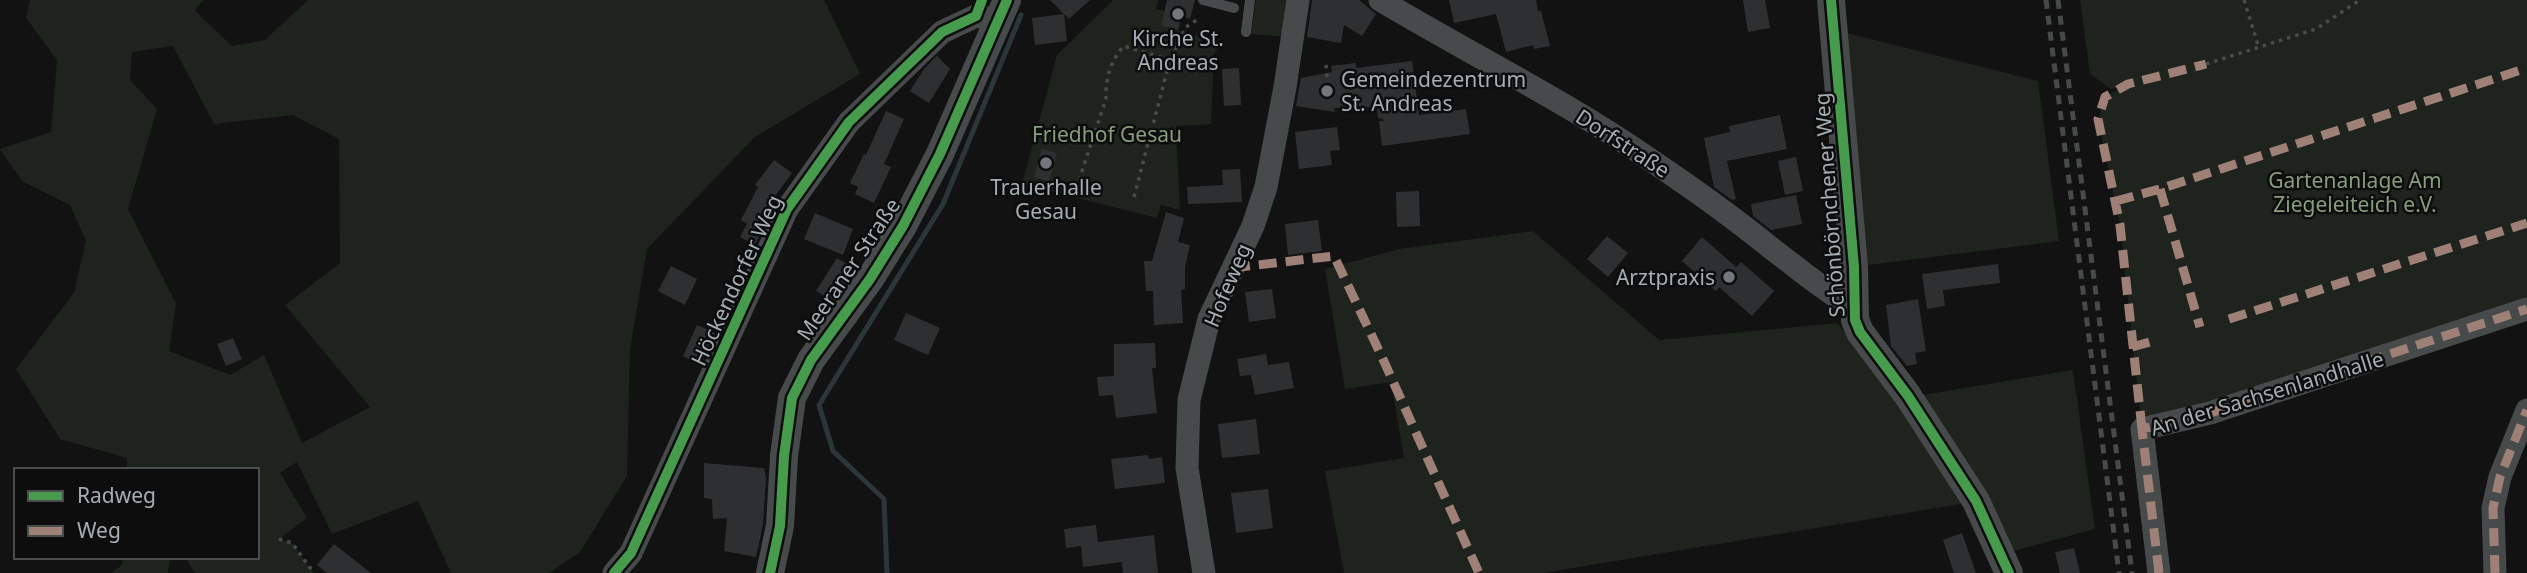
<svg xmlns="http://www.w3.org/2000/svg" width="2527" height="573" font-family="'Noto Sans',sans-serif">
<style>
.green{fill:#1e231d;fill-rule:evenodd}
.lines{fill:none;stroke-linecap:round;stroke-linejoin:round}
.stream{stroke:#2a3637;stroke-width:5}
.building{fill:#2e2f30}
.path{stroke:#484b4d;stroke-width:3.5;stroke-dasharray:3.5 5;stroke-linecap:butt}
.service{stroke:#474a4b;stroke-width:10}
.minor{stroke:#474a4b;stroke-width:23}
.tertiary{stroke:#474a4b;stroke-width:28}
.rail{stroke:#474a4b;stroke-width:5;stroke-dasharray:9 7;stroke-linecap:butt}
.quiet{stroke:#9e8076;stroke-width:9;stroke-dasharray:18 9;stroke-linecap:butt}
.cycleway-casing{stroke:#0d0d0e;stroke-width:15}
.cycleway{stroke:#469c4c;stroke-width:10}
.poi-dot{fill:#71777b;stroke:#0d0d0e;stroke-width:2.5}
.labels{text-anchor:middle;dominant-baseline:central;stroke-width:5;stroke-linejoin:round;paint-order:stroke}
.poi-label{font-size:21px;fill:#a4aeb3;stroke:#0d0d0e}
.park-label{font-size:21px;fill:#869e7b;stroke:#0d0d0e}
.street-label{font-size:21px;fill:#a4aeb3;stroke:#0d0d0e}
</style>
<rect width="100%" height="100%" fill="#121213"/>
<path class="green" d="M30,0H203L195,11L232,46L265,40L308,0H824L860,74L755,137L647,249L630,350L627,476L580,552L549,573H451L418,501L332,534L297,462L280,473L307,518L279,539L292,543L314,573H195L185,557H257V470H127V458L60,439L16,369L74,293L86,241L70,205L22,181L0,149L51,132L57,60L26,18ZM173,46L214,124L293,115L339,139L340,263L285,305L370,407L302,443L264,355L230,375L169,351L176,304L128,209L157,109L130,80L132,52Z
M1113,0H1158L1156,9L1165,11L1161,26L1221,42L1214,55L1211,124L1176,126L1180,210L1161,205L1157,218L1022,184L1057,55Z
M1256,0H1291L1285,37L1251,34Z
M2080,0H2527V309L2142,429L2120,225L2098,119L2105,97L2124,86L2111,89L2090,74Z
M1847,33L2038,81L2059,241L1860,266Z
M1533,231L1659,340L1837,323L1900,398L1967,503L1543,573H1344L1325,471L1404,458L1391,382L1345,389L1325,269L1399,249Z
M2073,370L2095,529L2010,552L1917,396Z
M123,557H170L168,573H111L122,565Z"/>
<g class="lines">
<path class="stream" d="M887,573L884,499L833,451L819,405L943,204L1021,15"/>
</g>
<path class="building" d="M1050,0H1090L1069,19Z
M1167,0H1195L1190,19L1182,16L1178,30L1161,26Z
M1312,0H1359L1376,14L1362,36L1344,25L1341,43L1307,37Z
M1449,0H1536L1538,11H1541L1550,46L1534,49L1533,45L1506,52L1496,14L1454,23Z
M1743,0H1765L1770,28L1748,32Z
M1064,14L1067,41L1035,45L1032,18Z
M937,56L950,69L929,103L910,91L924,69Z
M1412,61L1419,115L1466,109L1470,134L1382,146L1379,121H1383V119L1378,118L1377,107L1334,108L1335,112L1296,106L1301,78L1332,72L1331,66L1356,63V68Z
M1239,68L1241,105L1224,106L1222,69Z
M886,111L904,119L884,164L891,167L874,203L855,194L858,187L850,183L864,154L866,155Z
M1780,115L1787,149L1727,161L1736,199L1732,200L1714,187L1704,138L1730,132L1729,126Z
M1337,127L1340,150L1330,151L1332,165L1299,169L1295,132Z
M1042,149L1057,153L1049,182L1034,177Z
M1796,157L1803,191L1785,195L1778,161Z
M774,160L792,173L767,207L772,209L755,245L740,237L747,224L741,220L758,187L755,185Z
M1240,169L1242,202L1188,204L1187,187L1223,185L1222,170Z
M1419,191L1420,226L1397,227L1396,192Z
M1796,195L1802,224L1771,230L1753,216L1751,204Z
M1166,212L1184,218L1178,242L1190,245L1185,267V289L1181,290L1183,323L1154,325L1153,291H1146L1144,261H1152Z
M815,213L853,229L843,255L804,239Z
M1318,220L1322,251L1288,255L1285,224Z
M1607,236L1628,253L1608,277L1587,259Z
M1702,237L1736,267L1741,262L1774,291L1752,316L1719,287L1716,291L1682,261Z
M837,258L855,269L833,301L816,291Z
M1998,264L2000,283L1943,290L1945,306L1927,309L1922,274Z
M671,266L697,279L685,305L658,291Z
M1272,289L1276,318L1249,322L1245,292Z
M1918,299L1926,351L1915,353L1917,364L1907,366L1891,346L1886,305Z
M906,313L940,328L928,355L894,340Z
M697,325L715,333L701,365L683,356Z
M233,338L242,359L226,366L217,344Z
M1155,343L1156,368H1152L1157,413L1116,418L1113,395L1099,396L1097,377L1114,376V344Z
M1266,354L1268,365L1289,362L1294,388L1255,395L1251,375L1240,376L1237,359Z
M1256,419L1260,454L1222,458L1218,424Z
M1148,455L1149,459L1162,457L1165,483L1115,489L1111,459Z
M704,463L764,468L766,478L763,524L756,557L724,551L727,518L713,519L712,499L704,498Z
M1268,489L1273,528L1236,533L1231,493Z
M1096,525L1098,542L1154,535L1158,573H1123L1122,562L1083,567L1081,546L1066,548L1064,529Z
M1962,533L1976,573H1954L1943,540Z
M334,544L371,573H327L317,565Z
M2074,548L2080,573H2060L2055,552Z"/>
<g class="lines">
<path class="path" d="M2244,0L2259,48
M2206,64L2316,29L2360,0
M1326,65L1327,78
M1079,180L1106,99C1105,80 1111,59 1124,46L1170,60
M1134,197L1170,60L1186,27L1198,19
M279,539L292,543L314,573"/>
<path class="service" d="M1203,0L1234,8
M1246,32L1250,0"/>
<path class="minor" d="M1380,0C1472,55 1568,102 1655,163C1695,190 1734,218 1771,248C1799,269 1823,290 1853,307
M614,573L631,553L787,209L849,122L942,32L976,16L998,19
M1204,573L1187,468L1189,400L1209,319L1253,226L1266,187L1285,87L1298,0
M2159,573L2142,429L2210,413L2527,309
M2495,573L2493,508L2500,477L2527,410"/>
<path class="tertiary" d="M1831,0L1854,267L1855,320L1860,332L1908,396L1976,501L2009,573
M770,573L780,526L784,456L792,398L811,360L870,279L903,226L940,154L1007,0"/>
<path class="rail" d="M2046,0L2119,573
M2058,0L2132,573"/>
<path class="quiet" d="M2160,189L2200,327
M2116,201L2160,189L2527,68
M1232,268L1334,256L1382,357L1479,573
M2229,319L2527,223
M2132,347L2150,342
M2142,429L2120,225L2098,119L2105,97L2128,84L2206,64
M2159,573L2142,429L2210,413L2527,309
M2495,573L2493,508L2500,477L2527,410"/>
<defs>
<path id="cycleway" d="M1831,0L1854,267L1855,320L1860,332L1908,396L1976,501L2009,573
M614,573L631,553L787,209L849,122L942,32L976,16L982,0
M770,573L780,526L784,456L792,398L811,360L870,279L903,226L940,154L1007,0"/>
</defs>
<use href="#cycleway" class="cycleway-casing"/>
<use href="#cycleway" class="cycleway"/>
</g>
<g class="poi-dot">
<circle cx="1178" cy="14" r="7"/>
<circle cx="1327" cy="91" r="7"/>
<circle cx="1046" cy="163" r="7"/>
<circle cx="1729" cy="277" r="7"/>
</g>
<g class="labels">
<g class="poi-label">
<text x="1178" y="38">Kirche St.<tspan x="1178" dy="24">Andreas</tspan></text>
<text x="1341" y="79" text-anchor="start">Gemeindezentrum<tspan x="1341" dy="24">St. Andreas</tspan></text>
<text x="1046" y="187">Trauerhalle<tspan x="1046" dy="24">Gesau</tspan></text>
<text x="1715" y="277" text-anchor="end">Arztpraxis</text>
</g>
<g class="park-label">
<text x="1107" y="134">Friedhof Gesau</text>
<text x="2355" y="180">Gartenanlage Am<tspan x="2355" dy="24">Ziegeleiteich e.V.</tspan></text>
</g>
<g class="street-label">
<text transform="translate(1623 143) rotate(33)">Dorfstraße</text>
<text transform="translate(1829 205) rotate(-94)">Schönbörnchener Weg</text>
<text transform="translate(848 269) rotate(-56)">Meeraner Straße</text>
<text transform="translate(736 280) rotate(-65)">Höckendorfer Weg</text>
<text transform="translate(1227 285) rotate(-67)">Hofeweg</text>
<text transform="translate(2267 393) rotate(-17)">An der Sachsenlandhalle</text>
</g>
</g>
<rect x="14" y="468" width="245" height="91" fill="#0d0d0e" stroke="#494d50" stroke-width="2"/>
<rect x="28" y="491" width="35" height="10" fill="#469c4c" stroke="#494d50" stroke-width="2"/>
<text x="77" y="503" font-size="21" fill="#a4aeb3">Radweg</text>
<rect x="28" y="526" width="35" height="10" fill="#9e8076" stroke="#494d50" stroke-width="2"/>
<text x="77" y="538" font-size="21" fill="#a4aeb3">Weg</text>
</svg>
